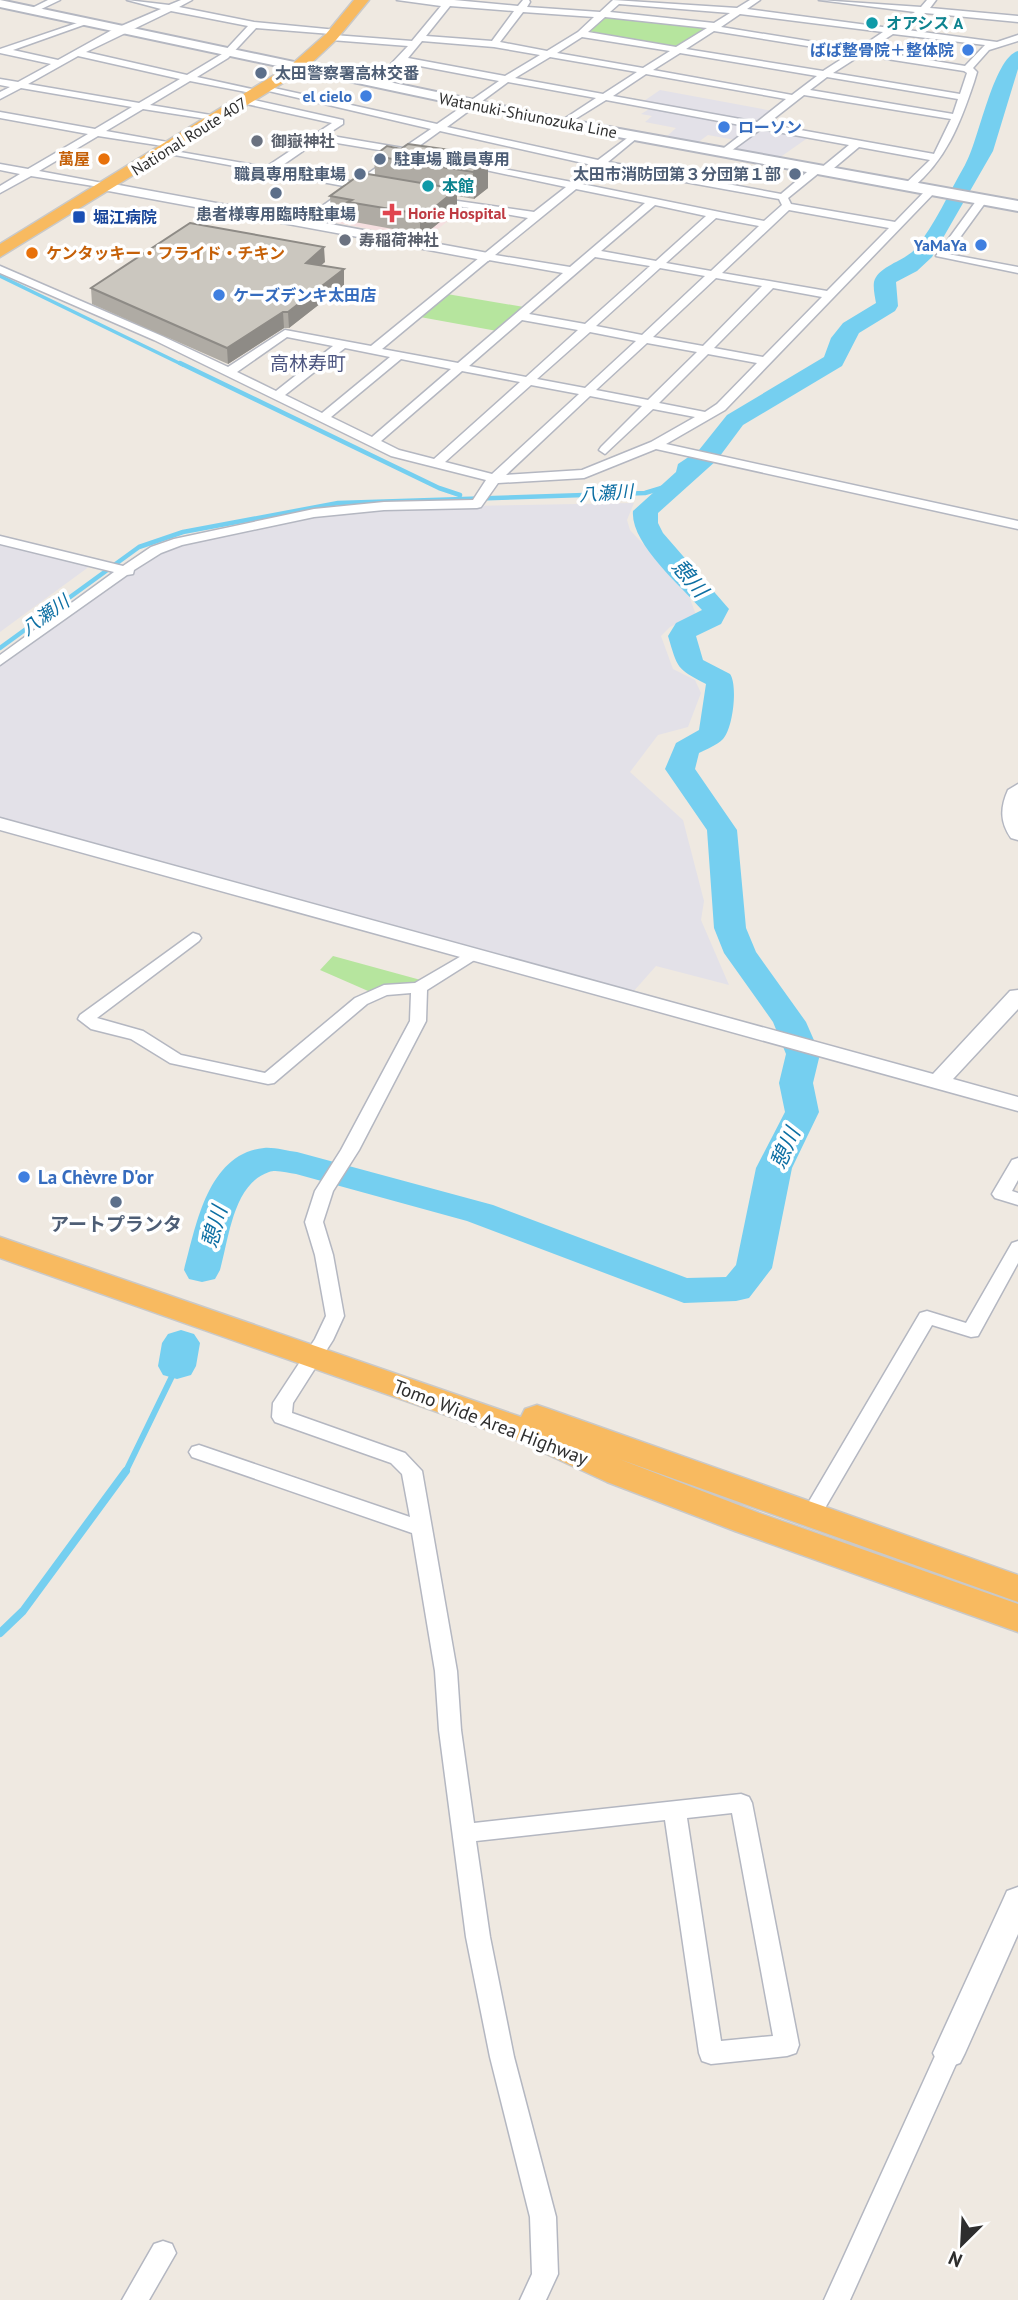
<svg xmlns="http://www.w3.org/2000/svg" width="1018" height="2300" font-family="'PT Sans','Noto Sans JP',sans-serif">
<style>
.industrial{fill:#e3e1e8}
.medical{fill:#f5dfe0}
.green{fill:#b6e59e}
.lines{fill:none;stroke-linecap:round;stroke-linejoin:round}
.stream-far3{stroke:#75cff0;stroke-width:3.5}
.stream-far2{stroke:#75cff0;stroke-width:4.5}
.stream-far1{stroke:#75cff0;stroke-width:6}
.stream{stroke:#75cff0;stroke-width:8}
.river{fill:#75cff0;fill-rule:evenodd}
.minor-casing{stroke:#b4b7c1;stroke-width:3}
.tertiary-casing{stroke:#b4b7c1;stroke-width:3}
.secondary-casing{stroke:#b4b7c1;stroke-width:4}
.trunk-casing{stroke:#c9c9c9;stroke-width:3}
.minor{fill:#fff;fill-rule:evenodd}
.tertiary{fill:#fff;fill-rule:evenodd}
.secondary{fill:#fff;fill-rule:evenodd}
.trunk{fill:#f8ba60;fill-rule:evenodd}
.wall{fill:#afaba4}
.shaded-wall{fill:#8e8b86}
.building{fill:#cbc7bf;stroke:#8e8b86;stroke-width:2}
.culture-dot{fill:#0f9aa8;stroke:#fff;stroke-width:2.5}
.shop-dot{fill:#3f7fe0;stroke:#fff;stroke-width:2.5}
.service-dot{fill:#5c6f8a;stroke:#fff;stroke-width:2.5}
.worship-dot{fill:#6b7280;stroke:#fff;stroke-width:2.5}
.food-dot{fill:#e8710a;stroke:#fff;stroke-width:2.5}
.health-dot{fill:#e0444e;stroke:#fff;stroke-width:2.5}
.transit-dot{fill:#1a4fb4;stroke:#fff;stroke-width:2.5}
.labels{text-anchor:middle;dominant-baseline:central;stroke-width:7;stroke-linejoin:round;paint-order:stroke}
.far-culture-label{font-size:16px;font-weight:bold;fill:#0d838f;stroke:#fff;text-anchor:start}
.far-shop-label{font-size:16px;font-weight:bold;fill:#366cbe;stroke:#fff;text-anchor:end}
.far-service-label{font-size:16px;font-weight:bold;fill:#4e5e75;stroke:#fff;text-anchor:start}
.far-street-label{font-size:16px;fill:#2e2e2e;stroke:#fff}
.far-worship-label{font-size:16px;font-weight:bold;fill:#5b616d;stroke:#fff;text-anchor:start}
.far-food-label{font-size:16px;font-weight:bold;fill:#c56008;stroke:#fff;text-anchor:end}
.far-health-label{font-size:16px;font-weight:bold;fill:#be3a42;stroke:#fff;text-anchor:start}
.far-transit-label{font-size:16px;font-weight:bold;fill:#164399;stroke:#fff;text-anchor:start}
.far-water-label{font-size:18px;font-style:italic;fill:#0d6fa3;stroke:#fff}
.far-quarter-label{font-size:19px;fill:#4d5680;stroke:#fff}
.shop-label{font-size:19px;font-weight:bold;fill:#366cbe;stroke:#fff;text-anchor:start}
.service-label{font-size:19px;font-weight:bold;fill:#4e5e75;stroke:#fff}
.street-label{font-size:19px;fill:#2e2e2e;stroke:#fff}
.water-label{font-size:21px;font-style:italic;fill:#0d6fa3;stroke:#fff}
</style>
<rect width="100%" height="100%" fill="#efe9e1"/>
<path class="industrial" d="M660,90L773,111L756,124L641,103Z
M651,108L753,126L735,140L708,135L697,143L665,138L676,128L645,122L652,116L641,114Z
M761,128L809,137L779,158L733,150Z
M634,503L627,520L630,530L674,577L689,596L696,615L670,627L661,636L673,669L695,680L701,693L688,727L658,735L630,772L683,820L704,901L701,920L729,985L656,966L633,992L0,819V664L148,558L181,543L289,519L409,507Z
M0,545L90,566L0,632Z"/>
<path class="medical" d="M358,188L467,206L425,239L316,219Z"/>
<path class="green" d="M608,15L707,27L677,48L586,33Z
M447,294L524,307L497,331L420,317Z
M333,956L428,982L375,994L320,970Z"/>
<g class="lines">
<path class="stream-far3" d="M0,276L183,365"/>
<path class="stream-far2" d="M180,363L439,488L460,495
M0,648L139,547L183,532L338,503L645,493L668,486L687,469"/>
<path class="stream-far1" d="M125,1473L177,1366"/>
<path class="stream" d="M0,1633L23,1611L126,1471"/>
<path class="river" d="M1018,51V69L993,151L932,257L917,271L896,282L898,306L895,311L859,333L842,366L743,425L717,460L658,513V523L663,533L729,609L721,624L696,636L703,660L730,674C738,685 733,729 723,739C717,745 707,749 699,753L695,769L737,830L746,928L756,952L806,1022L820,1054L813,1083L819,1112L792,1168L772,1268L749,1298L736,1301L684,1303L467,1221L296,1174C288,1173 276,1169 269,1172C233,1184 229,1239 220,1270L215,1279L202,1282L189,1279L184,1270C196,1227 207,1154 264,1148C274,1147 287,1151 297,1152L493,1205L687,1278L726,1277L736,1265L756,1168L785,1112L779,1083L786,1054L773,1022L724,953L714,928L707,830L665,769L676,743L699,730L706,684C676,668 678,669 668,636L676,623L702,610C681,586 630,543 633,511L676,472L678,464L699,450L727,415L824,357L831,338L843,323L876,303C875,297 873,288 874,282C878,266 905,261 915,249C935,225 949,192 965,165C979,141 993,58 1018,51Z
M181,1330L194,1334L200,1343L196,1366L191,1375L177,1379L163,1375L158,1366L162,1343L168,1334Z"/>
<defs>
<path id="minor" d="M48,0H60L35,12L28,10Z
M127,0L169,5L181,0H192L179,7L254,22L337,30L334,35L412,41L441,6L397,0H454L518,6L523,0H529L530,2L527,7L600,12L613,0L737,8L750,0H760L747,9L890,28L915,12L819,0L921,7L927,0H936L930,8L1018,16V22L925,13L900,29L997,42L1018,35V41L989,50L973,68L977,72L974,82C960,124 946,160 912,188L903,186L930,160L859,147L828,173L820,172L788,198L791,204L895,222L928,188L937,190L725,410L666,444L1018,521V529L656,449L584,478L498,483L481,507L477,508L384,510L314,517L182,545L161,553L134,570L133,574L127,575L0,665V655L114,572L0,544V536L123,566L151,547L174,539L314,509L384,502L473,500L486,480L391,456L154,340L0,273V266L162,336L228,367L285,330L371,346L528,218L434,202L430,201V197L534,212L566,187L462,165V161L572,182L592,165L440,131L365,185V188L360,189L309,225H301V221L349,187L158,152L163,149L266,167L332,123L242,103L240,101L245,98L343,120V124L326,135L403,148L431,129L260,89L265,86L437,124L499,81L404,63L377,87L372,84L374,82L408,46L331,40L326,37L331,34L256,28L228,58L197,77L261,91V95L190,81L150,105L217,116L222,119L220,121L143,109L106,131L173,143L178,146L176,148L98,136L39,171L108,184L113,187L112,189L31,176L0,193V186L20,174L0,170V164L28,169L88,134L0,118V112L95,129L132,107L21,88L0,99V92L10,87L0,85V79L18,82L51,64L0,53V49L89,19V23L13,50L58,60L112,30L161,9ZM619,4L730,13L714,23L610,12ZM450,6L514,11L492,41L426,36ZM171,11L248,26L222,54L187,75L86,52ZM523,12L594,17L578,32L547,51L500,42ZM740,14L883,32L858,49L721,27ZM605,17L707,28L676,47L588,32ZM714,31L851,53L823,71L686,49ZM893,34L985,45L965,66L868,50ZM582,37L670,51L643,68L557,53ZM422,41L494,47L540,55L505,76L408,58ZM680,53L817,76L792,95L653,70ZM861,55L964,71L967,73L960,94L833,73ZM78,56L180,79L139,103L28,84ZM550,57L637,72L603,94L515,78ZM646,74L786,99L757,122L613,96ZM827,77L958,99L953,114L810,90ZM508,82L596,98L561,121L559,123L564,126L606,100L751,127L720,151V155L724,156L761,129L849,145L821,168L813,167L781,194L608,162L637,138V134L634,133L598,160L447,127ZM804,95L951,119L934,154L767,124ZM319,140L397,153L356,182L277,169ZM602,167L779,199L782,205L764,221L582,184ZM576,189L645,203L570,267L495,255ZM655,205L706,216L656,261L601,251ZM789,210L889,228L827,291L722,273ZM716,218L759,226L711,271L666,263ZM595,257L650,266L585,324L529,314ZM489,260L563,273L458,363L382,349ZM660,268L705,276L642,335L596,326ZM716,278L762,286L703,346L653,337ZM773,288L822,297L763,357L714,348ZM522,320L578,330L526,377L469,366ZM590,332L636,341L585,388L537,379ZM287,337L333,346L276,391L237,372ZM647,343L697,352L648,400L596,390ZM345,348L390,357L322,413L285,395ZM708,354L757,363L717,404L705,412L659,403ZM401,359L451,369L372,437L331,417ZM462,371L520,382L434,459L399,450L381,441ZM531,385L579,394L492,474L445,462ZM590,396L642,406L601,447L599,450L605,454L653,409L695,417L651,442L582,470L506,475Z
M979,197L988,199L948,254L1018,267V273L936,256Z
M193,933L199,935L201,938L199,941L97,1018L143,1031L181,1055L265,1073L355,998L384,985L415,983L470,951H482L484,954L427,990L426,1021L359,1150L333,1191L323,1222L333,1255L344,1316L333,1340L293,1403L292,1413L405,1453L422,1471L457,1671L461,1730L474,1823L741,1794L749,1797L752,1803L799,2045L796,2053L787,2056L711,2064L702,2061L699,2053L665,1820L476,1841L490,1937L514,2057L556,2217L558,2274L546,2300H520L532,2274L530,2217L490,2057L466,1937L439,1730L435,1671L412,1533L192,1457L189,1452L192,1447L199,1445L410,1517L402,1474L391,1463L275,1422L272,1417L273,1403L315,1339L326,1316L315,1255L305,1222L315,1191L341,1150L410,1021L411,993L387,995L367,1004L274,1083L268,1084L170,1063L131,1039L91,1029L78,1019L80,1015ZM732,1813L773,2036L721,2041L687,1818Z
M1018,1158V1180L1012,1191L1018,1193V1205L995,1198L992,1194L1012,1160Z
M1018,1241V1263L978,1336L971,1337L932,1325L818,1520H804L801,1515L920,1313L927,1311L966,1323L1012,1243Z
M949,2042L958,2045L961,2053L850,2300H824L940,2045Z
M163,2241L172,2244L176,2253L149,2300H122L154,2244Z"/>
<path id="tertiary" d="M108,183L488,253L495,257L488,261L103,190V184Z
M1018,784V840L1011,838C1000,822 1000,808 1008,790Z
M0,818L933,1074L1010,991L1018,990V1009L953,1079L1018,1097V1111L0,830Z
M1018,1887V1934L965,2053L960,2063L949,2067L938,2063L933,2053L1003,1900L1007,1891Z"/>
<path id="secondary" d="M0,0L564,119L1018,201V211L564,127L0,7Z"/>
<path id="trunk" d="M354,0H369L336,40L304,70L0,257V244L292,64L326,34Z
M0,1237L521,1417L525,1409L537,1405L549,1409L1018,1575V1602L619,1459L759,1513L1018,1604V1632L735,1531L607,1482L514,1439L0,1258Z"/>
</defs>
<use href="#minor" class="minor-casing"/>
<use href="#tertiary" class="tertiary-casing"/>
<use href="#secondary" class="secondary-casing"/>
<use href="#trunk" class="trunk-casing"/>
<use href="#minor" class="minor"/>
<use href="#tertiary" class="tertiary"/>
<use href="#secondary" class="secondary"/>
<use href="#trunk" class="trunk"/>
</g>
<path class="wall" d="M401,149L457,151V156L488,160V188L474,199L457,196V208L430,230L420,234L349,221V219L331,216L330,196L375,175L374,156Z
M325,262L321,265L344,285L289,328H284L228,364L92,304L91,288Z"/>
<path class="shaded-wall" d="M488,160V188L474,199L473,172Z
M457,189V208L430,230L420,234V214Z
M324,247L325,262L306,278V263Z
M344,269V285L289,328L288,312Z
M283,312L284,328L228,364L227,348Z"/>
<path class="building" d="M408,144L457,151L453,155L488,160L473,172L374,156L387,146L401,149Z
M362,173L457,189L430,211L420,214L348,202L352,200L330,196Z
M190,223L324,247L306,263L344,269L288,312H283L227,348L91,288Z"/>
<g class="culture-dot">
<circle cx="872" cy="23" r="7"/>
<circle cx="428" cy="186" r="7"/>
</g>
<g class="shop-dot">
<circle cx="968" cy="50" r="7"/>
<circle cx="366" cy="96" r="7"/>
<circle cx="724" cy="127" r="7"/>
<circle cx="981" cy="245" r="7"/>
<circle cx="219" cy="295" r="7"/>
<circle cx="24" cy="1177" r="7"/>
</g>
<g class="service-dot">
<circle cx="261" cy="73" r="7"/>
<circle cx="380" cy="159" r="7"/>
<circle cx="360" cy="174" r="7"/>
<circle cx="795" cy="174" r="7"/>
<circle cx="276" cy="193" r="7"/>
<circle cx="116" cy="1202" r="7"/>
</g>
<g class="worship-dot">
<circle cx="257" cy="141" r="7"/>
<circle cx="345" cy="240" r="7"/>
</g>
<g class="food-dot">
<circle cx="104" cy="159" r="7"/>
<circle cx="32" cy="253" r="7"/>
</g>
<path class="health-dot" d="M388.5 202.5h7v7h7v7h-7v7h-7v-7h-7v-7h7z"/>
<rect class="transit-dot" x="72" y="210" width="14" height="14" rx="3.5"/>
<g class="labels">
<g class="far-culture-label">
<text x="886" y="23">オアシス A</text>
<text x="442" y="186">本館</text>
</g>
<g class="far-shop-label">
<text x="954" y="50">ばば整骨院＋整体院</text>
<text x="352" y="96">el cielo</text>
<text x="738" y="127" text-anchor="start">ローソン</text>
<text x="967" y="245">YaMaYa</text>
<text x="233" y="295" text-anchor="start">ケーズデンキ太田店</text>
</g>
<g class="far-service-label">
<text x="275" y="73">太田警察署高林交番</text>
<text x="394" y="159">駐車場 職員専用</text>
<text x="346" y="174" text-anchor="end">職員専用駐車場</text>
<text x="781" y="174" text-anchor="end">太田市消防団第３分団第１部</text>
<text x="276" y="214" text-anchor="middle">患者様専用臨時駐車場</text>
</g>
<g class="far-street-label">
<text transform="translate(528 115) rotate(11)">Watanuki-Shiunozuka Line</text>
<text transform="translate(189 136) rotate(-32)">National Route 407</text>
</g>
<g class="far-worship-label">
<text x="271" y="141">御嶽神社</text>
<text x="359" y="240">寿稲荷神社</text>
</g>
<g class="far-food-label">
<text x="90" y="159">萬屋</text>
<text x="46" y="253" text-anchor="start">ケンタッキー・フライド・チキン</text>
</g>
<g class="far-health-label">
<text x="408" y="213">Horie Hospital</text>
</g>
<g class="far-transit-label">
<text x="93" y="217">堀江病院</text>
</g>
<g class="far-water-label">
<text transform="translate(606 493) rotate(-4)">八瀬川</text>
<text transform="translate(45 615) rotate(-36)">八瀬川</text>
</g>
<g class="far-quarter-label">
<text x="308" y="363">高林寿町</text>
</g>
<g class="shop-label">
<text x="38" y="1177">La Chèvre D'or</text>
</g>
<g class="service-label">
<text x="116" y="1224">アートプランタ</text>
</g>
<g class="street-label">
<text transform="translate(491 1422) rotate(21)">Tomo Wide Area Highway</text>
</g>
<g class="water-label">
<text transform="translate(690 578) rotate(50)">憩川</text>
<text transform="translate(785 1148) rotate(-66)">憩川</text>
<text transform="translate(214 1227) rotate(-74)">憩川</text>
</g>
</g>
<g transform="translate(962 2244) rotate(204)" stroke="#ffffff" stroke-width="5" paint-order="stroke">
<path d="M0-5L12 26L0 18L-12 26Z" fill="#2e2e2e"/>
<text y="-10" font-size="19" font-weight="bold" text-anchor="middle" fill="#2e2e2e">N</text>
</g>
</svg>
